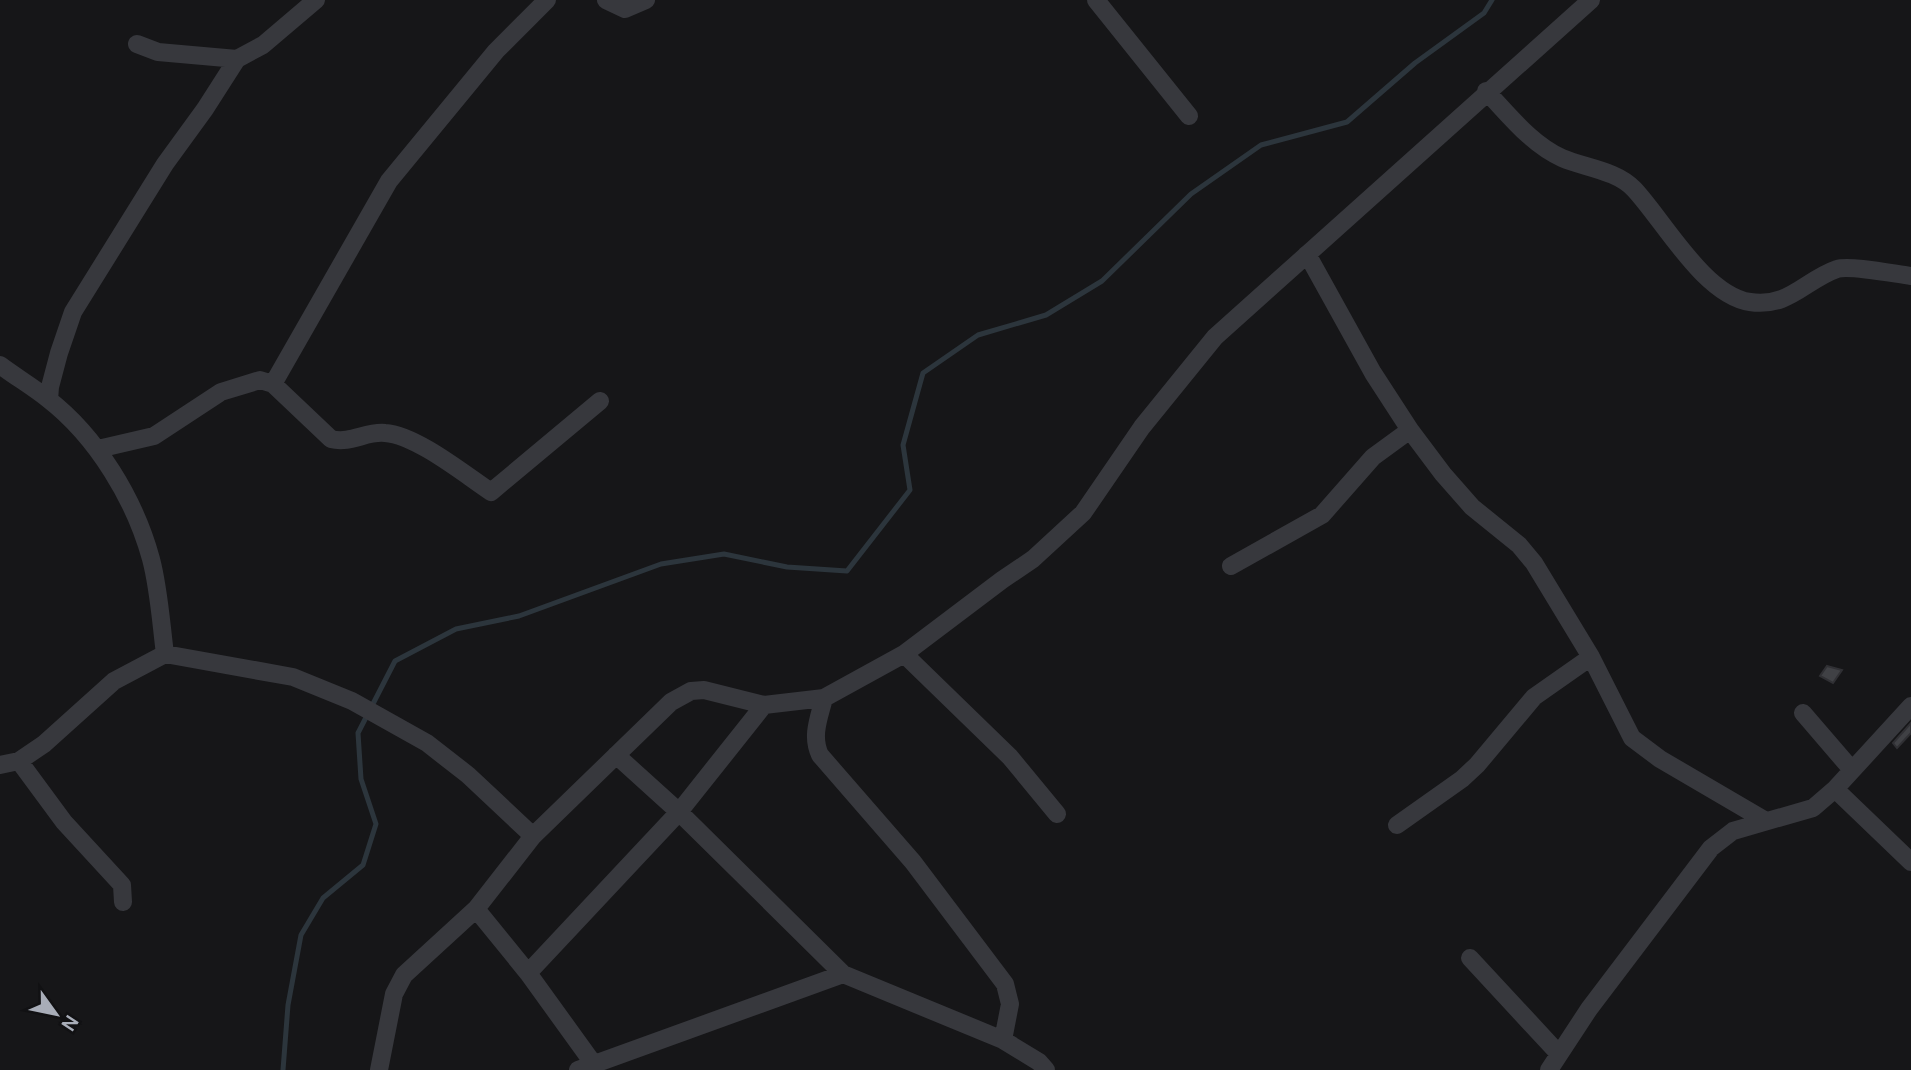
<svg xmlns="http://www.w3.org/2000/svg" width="1911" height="1070" font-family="Manrope,sans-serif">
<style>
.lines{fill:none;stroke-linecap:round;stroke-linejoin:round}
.stream{stroke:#2c353c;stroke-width:5}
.building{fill:#404145;stroke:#303034;stroke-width:2}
.street{stroke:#37383d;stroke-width:18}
</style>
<rect width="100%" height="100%" fill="#161618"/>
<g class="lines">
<path class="stream" d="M283,1070L288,1005L301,935L323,898L363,865L376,824L361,779L358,733L395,661L456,629L519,616L661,564L724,554L787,567L847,571L910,490L903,445L923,373L978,335L1046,315L1102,281L1191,194L1261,145L1347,122L1415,63L1484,13L1492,0"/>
</g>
<path class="building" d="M1827,666L1842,670L1833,683L1820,676Z
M1911,723V733L1897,748L1893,743Z"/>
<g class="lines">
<path class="street" d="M606,0L625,9L646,0
M1096,0L1189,116
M137,44L158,52L237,59
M1486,91C1509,115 1531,144 1562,158C1585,168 1616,170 1634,189C1664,221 1704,295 1750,302C1789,308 1805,280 1837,269C1850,265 1895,274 1911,276
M1307,254L1373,373L1410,430L1443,474L1472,507L1519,545L1534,563L1591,657L1632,738L1660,759L1766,821
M0,365C16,377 33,387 48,399C97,437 135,500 151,559C159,589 161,623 165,654
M273,384L389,181L496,51L547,0
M49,400L50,387L59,353L73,312L165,164L205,109L237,59L263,45L316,0
M98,449L154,436L221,392L260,380L273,384L331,439C351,444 366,431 385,433C416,435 464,474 491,492L600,401
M1231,566L1322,515L1373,457L1410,430
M904,654L1010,757L1057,814
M824,698C819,718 811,736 820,755L913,862L1005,984L1010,1004L1003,1040
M1803,713L1852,770
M616,755L679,812L843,974L1003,1040L1039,1062L1046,1070
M19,761L64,822L122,885L123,902
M0,765L19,761L44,744L114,681L165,654L293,677L352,701L427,743L468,775L533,836L671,702L691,691L704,690L764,705L824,698L904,654L1002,580L1033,559L1083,513L1142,427L1215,337L1591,0
M1835,789L1911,862
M1397,825L1462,779L1477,765L1534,697L1591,657
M476,909L528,973L598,1070
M1470,958L1559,1054
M528,973L679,812L764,705
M379,1070L394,994L404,975L476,909L533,836
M578,1070L843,974
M1549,1070L1589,1009L1711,848L1733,831L1813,808L1835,789L1911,706"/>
</g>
<g transform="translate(56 1014) rotate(123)" stroke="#111113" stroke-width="5" paint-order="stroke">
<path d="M0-5L12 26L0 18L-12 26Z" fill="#a8adb8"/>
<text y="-10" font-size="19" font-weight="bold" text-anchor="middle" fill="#a8adb8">N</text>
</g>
</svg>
